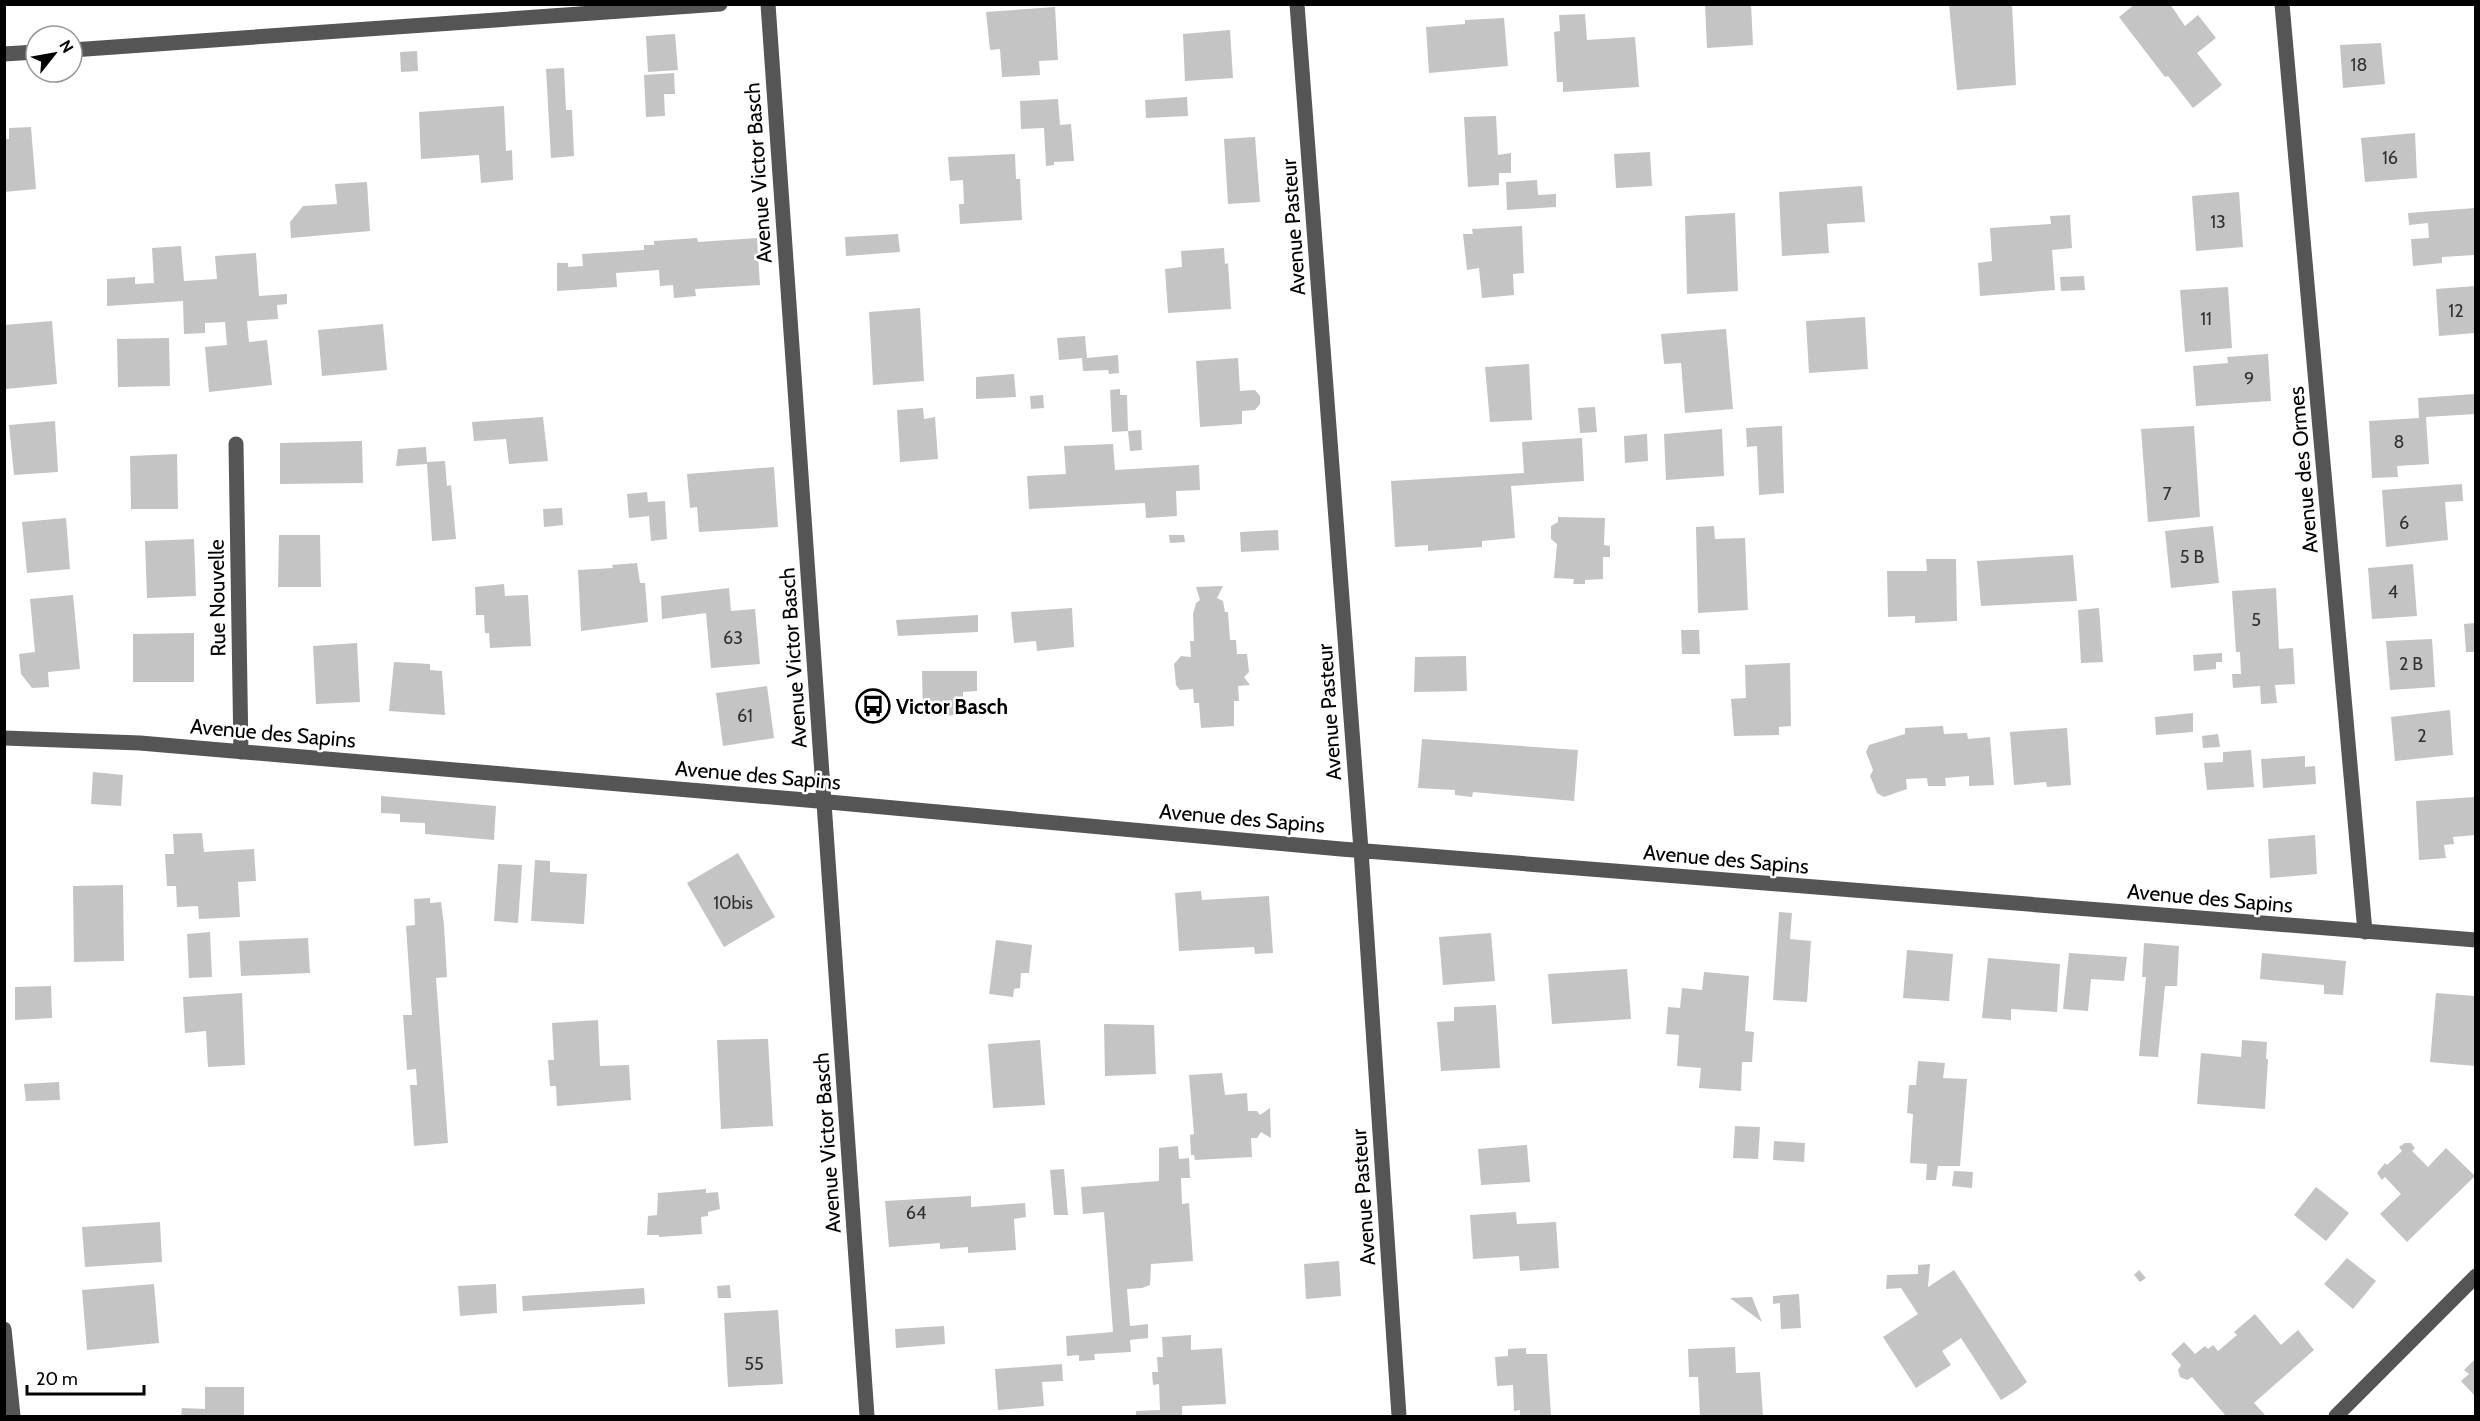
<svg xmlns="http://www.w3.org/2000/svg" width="2480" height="1421" font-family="Cabin,sans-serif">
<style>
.building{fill:#c4c4c4}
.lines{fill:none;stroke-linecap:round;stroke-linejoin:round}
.minor{stroke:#555;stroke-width:15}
.labels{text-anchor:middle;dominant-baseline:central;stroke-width:5;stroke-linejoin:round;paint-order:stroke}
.number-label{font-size:18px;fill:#313131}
.street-label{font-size:21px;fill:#000;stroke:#fff}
.poi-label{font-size:21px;font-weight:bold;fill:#000;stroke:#fff;text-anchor:start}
</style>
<rect width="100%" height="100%" fill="#fff"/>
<path class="building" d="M1705,4H1751L1753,45L1707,48Z
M1949,4H2012L2016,85L1957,90Z
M2135,4H2170L2185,26L2198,15L2216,38L2197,53L2222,85L2193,108L2168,76L2165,77L2119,17Z
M1055,7L1058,60L1039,61L1040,75L1002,77L1000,49L990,50L986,12Z
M1585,14L1587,40L1635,37L1639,87L1563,92V82H1557L1554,32L1560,31L1559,15Z
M1504,18L1508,66L1429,73L1426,27L1465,24V20Z
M1230,30L1233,78L1185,81L1183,34Z
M675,34L678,70L648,72L646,36Z
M2381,43L2385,84L2343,88L2340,45Z
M417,51L418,71L401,72L400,52Z
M564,68L566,110H572L574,156L551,158L546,69Z
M674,73L675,94H664L665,116L646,117L644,75Z
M1187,97L1188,116L1146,118L1145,100Z
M1058,99L1060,125L1071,124L1074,161L1054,162V165L1046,166L1044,128L1021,129L1020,101Z
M504,106L506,151L512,150L513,180L481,183L479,155L421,159L419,112Z
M1496,116L1498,155L1511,153V173H1499V185L1468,187L1464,117Z
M31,127L36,189L4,192V139H9V128Z
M2415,133L2417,178L2365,182L2361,138Z
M1255,137L1260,202L1228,204L1224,139Z
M1650,152L1652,186L1616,188L1614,154Z
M1015,154L1016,179H1020L1022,220L960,224L959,204H964L963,180L950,181L948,157Z
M1537,180L1538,195L1556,194V207L1507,210L1506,182Z
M367,182L370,231L291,238L290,222L303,206L337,204L335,184Z
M1862,186L1865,222L1827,224L1829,253L1782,256L1779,192Z
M2239,192L2243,247L2196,251L2192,196Z
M2475,208V255L2442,257V263L2413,266L2411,239L2429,238L2428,223L2409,225L2408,213Z
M1735,213L1738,291L1687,294L1685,216Z
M2070,215L2072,248L2052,250L2055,290L1980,296L1978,263L1992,261L1990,228L2051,224L2050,216Z
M1522,226L1524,273L1513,274L1514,295L1482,298L1479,268L1467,270L1463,234H1473L1472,229Z
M898,234L900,252L846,256L845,237Z
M697,238L698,242L757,238L760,285L695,289L696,296L674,298L673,285L660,286L659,270L616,273L617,287L557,291V263H568V267L583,266L582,254L644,250V245H654V241Z
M181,246L184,281L217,279L215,256L256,253L259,296L287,294V304L277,305L278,319L247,321L249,342L267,340L272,385L209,392L205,347L227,345L225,322L205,323V333L184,334L183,301L107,306V279L135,277V284L154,283L152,248Z
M1224,248L1225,264L1228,263L1231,309L1168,313L1165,269L1182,267L1181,251Z
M2084,276L2085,290L2061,291L2060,277Z
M2475,286V333L2439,336L2436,289Z
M2228,287L2232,348L2185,352L2180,290Z
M920,308L924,381L873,385L869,312Z
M1865,317L1868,369L1809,373L1806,321Z
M52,321L57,384L6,389L4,325Z
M383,324L387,370L322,376L318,330Z
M1726,329L1733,409L1685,413L1681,363L1664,364L1661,334Z
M1085,336L1087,358L1118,355L1119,373L1109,374L1108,370L1083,371L1082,358L1059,360L1057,338Z
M169,338L170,386L118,387L117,339Z
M2268,354L2271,401L2196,406L2193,366L2228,363L2227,357Z
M1238,358L1240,391L1255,390L1260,396V404L1255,410L1242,411V424L1200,427L1196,361Z
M1529,364L1532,420L1490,422L1485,367Z
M1014,374L1016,397L976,399V377Z
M1120,389V395H1127L1128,431L1141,430L1142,450L1130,451L1128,431L1112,432L1110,390Z
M2475,394V414L2426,417L2429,464L2397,466L2398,477L2372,478L2369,421L2419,418L2418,398Z
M1043,395L1044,408L1031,409L1030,396Z
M1595,407L1597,432L1580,433L1578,408Z
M923,408L924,419L935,417L938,459L900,462L897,410Z
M543,417L548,461L509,464L506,439L474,441L472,422Z
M55,421L58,472L14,475L9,425Z
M1782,426L1784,493L1759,495L1757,446L1747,447L1746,428Z
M2194,426L2200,517L2148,522L2141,429Z
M1722,429L1724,476L1666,480L1664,434Z
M1647,434L1648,461L1625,463L1624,436Z
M1582,438L1584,481L1511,486L1515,538L1482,541V547L1428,551V545L1395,547L1391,481L1524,473L1522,442Z
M362,441L363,483L280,484V443Z
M1113,444L1115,470L1199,465L1200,490L1176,491L1177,516L1146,518L1145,503L1029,509L1027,476L1066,474L1064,446Z
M426,447L427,462L445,461L447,486L451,485L456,539L432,541L427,464L396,466L398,449Z
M177,454L178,509H131L130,456Z
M774,467L778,527L699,532L697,507L690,508L687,474Z
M2462,484L2463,501L2445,502L2448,540L2386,547L2382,490Z
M647,492L648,502L665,501L667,539L651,541L649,516L629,518L627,494Z
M562,508L563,525L544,527L543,509Z
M1558,517L1605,518L1604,545L1610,546V557H1603V579L1585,580V584H1573L1574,579L1554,578L1557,544L1551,539V526L1558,522Z
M66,518L70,569L27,573L22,522Z
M1714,526L1715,539L1745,538L1748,610L1698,613L1696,527Z
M2213,526L2219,583L2171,588L2165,531Z
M1278,530L1279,550L1241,552L1240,532Z
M279,535H320L321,587H278Z
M1169,535H1184L1185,542L1170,543Z
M194,539L196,596L147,598L145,541Z
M2073,555L2077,601L1981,606L1977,561Z
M1926,559H1956L1957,621L1915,623V616L1888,617L1887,571H1927Z
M637,563L640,583H645L648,622L581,631L578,570L613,568L612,565Z
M2413,564L2417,616L2372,619L2368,568Z
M504,584L505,596L528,595L531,646L490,648L489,633H485L484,615H476L475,587Z
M1223,586L1217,598L1223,601L1225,612H1228L1230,640H1236L1237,654H1247L1249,672L1244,677L1250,685L1238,686L1239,701H1234V726L1201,728L1199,703H1194L1193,689L1180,690L1176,685L1174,664L1181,656L1191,657L1190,641H1194L1193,614L1196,603L1200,600L1196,587Z
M729,588L731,611L755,609L760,664L711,668L706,613L662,619L661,596Z
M2276,588L2279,649L2293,648L2295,684L2275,685L2277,703L2261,704L2260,686L2233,688L2232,674H2241L2240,652H2236L2232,591Z
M73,595L80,669L48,672L49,687L32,688L21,674L19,654L35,652L30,599Z
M1072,608L1074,647L1037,651L1036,641L1014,643L1011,612Z
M2099,608L2103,662L2081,663L2078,610Z
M978,615V632L898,636L896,620Z
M2475,623V652H2466L2464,624Z
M1681,630H1699L1700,654H1682Z
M194,633V682H133V634Z
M2432,639L2435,687L2390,690L2386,641Z
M357,643L360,702L316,704L313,646Z
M2222,653V662H2216V669L2194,671L2193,655Z
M1466,656L1467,691L1414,692L1415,657Z
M394,662L430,664V670L442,671L445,715L389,711Z
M1790,663L1791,726L1779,727V735L1734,736L1731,699L1746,698L1745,665Z
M922,671H977V691L963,692V715L923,716Z
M767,686L774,738L723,746L716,693Z
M2450,710L2453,755L2395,761L2391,717Z
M2193,713V732L2156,735L2155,717Z
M1943,726L1944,734L1967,733L1968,739L1990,737L1994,785L1969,786V776L1945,778L1946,786H1928L1927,778L1906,779L1907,789L1884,797L1877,793L1870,776L1873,770L1866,752L1869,745L1905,734V728Z
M2067,728L2071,785L2047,787L2046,782L2014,785L2010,732Z
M2218,734L2220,747L2203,748L2202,736Z
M1422,739L1578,750L1574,801L1473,792L1472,797L1455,795V790L1418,788Z
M2251,750L2254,787L2207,790L2204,763L2223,762V752Z
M2305,756V767L2315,766L2316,784L2263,788L2261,759Z
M93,772L123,775L121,806L91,804Z
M381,796L496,806L494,840L425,834V823L400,822V814L381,813Z
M2475,797V835L2453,837L2454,844L2444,845L2446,858L2419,860L2416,801Z
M202,833L204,852L254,849L256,881L238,882L240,917L199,919L198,906L177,907L176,886H167L165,854H174L173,834Z
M2315,835L2317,874L2270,878L2268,839Z
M738,853L775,917L724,947L687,883Z
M535,860L550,861V872L587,874L584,924L531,921Z
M498,864L522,865L518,923L494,921Z
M123,885L124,961L74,962L73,886Z
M1201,891L1202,900L1269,896L1273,953L1255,954L1254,947L1179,951L1175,893Z
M430,898V903L441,902L444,925L447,977L436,978L448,1143L414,1146L410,1085H417L416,1069L407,1070L403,1015H412L406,926L415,925L414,899Z
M1779,912L1792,913L1790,939L1811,941L1807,1002L1773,1000Z
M210,932L212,977L189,978L187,934Z
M1491,933L1495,981L1443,985L1439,937Z
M308,938L310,973L241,976L239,941Z
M996,940L1032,945L1029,973H1021L1020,988L1014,989L1013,997L989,994Z
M2144,943L2179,946L2177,986H2165L2158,1057L2139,1056L2146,977H2142Z
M1907,950L1953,954L1949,1001L1903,998Z
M2069,953L2127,957L2124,981L2091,979L2088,1011L2063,1009Z
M2262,953L2346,961L2343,995L2324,994V985L2260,979Z
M1988,958L2060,964L2057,1012L2011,1009V1020L1982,1018Z
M1627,969L1631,1019L1552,1024L1548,974Z
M1704,972L1749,976L1745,1031L1754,1032L1752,1062H1742L1741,1091L1699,1088L1701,1068L1677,1066L1679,1035L1666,1034L1668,1007L1680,1008L1682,988L1702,990Z
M51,986L52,1018L15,1020V987Z
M242,993L245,1065L208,1067L206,1031L185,1033L183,997Z
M2436,993L2475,996V1066L2430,1062Z
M1496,1005L1500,1068L1441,1071L1437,1022L1454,1021V1007Z
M598,1020L600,1066L629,1065L631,1100L557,1106L556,1086H550L548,1060H554L552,1023Z
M1104,1024L1154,1025L1156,1074L1105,1076Z
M768,1039L773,1126L721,1129L717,1040Z
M1040,1040L1045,1105L993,1108L988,1044Z
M2242,1040L2267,1042L2266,1059H2268L2265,1109L2197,1104L2201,1053L2241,1057Z
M1918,1061L1945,1063L1943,1078L1967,1079L1960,1166H1938L1936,1180H1926L1927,1164L1910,1163L1913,1114L1907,1113L1909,1085H1916Z
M1222,1073L1225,1095L1247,1093L1248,1111H1257L1260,1115L1270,1108L1271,1138L1261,1132L1257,1138H1251L1252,1157L1195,1160L1194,1155H1191L1190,1135L1194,1134L1189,1075Z
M59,1082L60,1100L26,1101L24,1084Z
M1735,1126L1760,1127L1758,1159L1733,1158Z
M1774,1141L1805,1143L1804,1162L1773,1160Z
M2405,1143H2411L2415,1148L2412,1151L2428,1167L2446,1148L2475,1176L2407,1242L2380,1214L2401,1194L2385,1177L2382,1180L2377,1173L2385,1163L2387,1165L2402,1151L2399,1147Z
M1527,1145L1530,1182L1481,1185L1478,1149Z
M1178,1146L1179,1159L1189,1158L1190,1178H1181L1182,1204L1189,1203L1193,1261L1151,1264L1150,1285L1142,1288L1127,1289L1130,1326L1148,1324V1338L1130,1340L1131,1352L1094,1354L1095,1360L1079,1361V1355L1067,1356L1066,1336L1113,1332L1104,1212L1083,1214L1081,1187L1159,1181V1148Z
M1064,1169L1068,1215H1054L1050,1170Z
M1954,1171L1973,1172L1972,1188L1952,1186Z
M2316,1187L2349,1213L2326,1241L2294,1215Z
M706,1189V1193L718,1192L720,1209L708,1212V1216L701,1217L702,1234L659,1237V1235H647L648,1216L657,1215L658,1193Z
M971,1196V1207L1025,1203L1026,1217L1014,1219L1016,1250L968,1253V1247L940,1249V1243L889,1247L885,1201Z
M1516,1212L1517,1224L1556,1222L1559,1268L1520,1271L1519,1256L1473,1259L1470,1215Z
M160,1222L162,1262L85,1267L82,1227Z
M2347,1258L2376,1281L2353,1309L2324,1284Z
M1339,1261L1341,1296L1306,1299L1304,1264Z
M1930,1264L1928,1287L1954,1270L2027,1382L2017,1390L2001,1400L1961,1338L1942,1351L1951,1365L1916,1388L1883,1337L1918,1314L1901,1288L1886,1289L1887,1275L1918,1274V1265Z
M2139,1270L2146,1278L2140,1282L2134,1275Z
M154,1284L159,1343L87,1350L82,1290Z
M496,1284L497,1313L460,1316L458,1286Z
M730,1285L731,1298H718L717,1286Z
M644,1288L645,1304L523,1311L522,1296Z
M1799,1294L1801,1328L1781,1329L1780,1303L1773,1304V1296Z
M1752,1297L1762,1322L1730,1298Z
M778,1310L783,1384L728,1387L724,1313Z
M2255,1314L2281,1345L2298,1330L2314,1350L2254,1403L2266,1416H2226L2192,1377L2187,1380L2180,1377L2178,1370L2181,1365L2171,1354L2184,1342L2195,1354L2205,1346L2208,1349L2213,1345L2218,1351L2237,1335L2234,1332Z
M944,1326L945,1344L896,1348L895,1329Z
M1191,1335V1350L1222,1348L1226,1404L1182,1406V1416H1136V1411L1160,1410L1159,1384L1153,1385L1152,1372H1158L1157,1357H1163L1162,1337Z
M1735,1347L1736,1373L1760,1372L1763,1416H1700L1698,1377H1689L1688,1349Z
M1526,1348V1354H1547L1551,1416H1520V1410L1514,1411L1513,1385L1497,1386L1495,1357L1508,1356V1349Z
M2475,1359V1396L2461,1381L2469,1374L2464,1370Z
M1062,1364L1063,1381L1042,1382L1044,1406L998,1410L995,1369Z
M205,1387H244V1416H181L182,1408L205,1409Z"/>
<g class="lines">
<path class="minor" d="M768,4L867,1416
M1297,4L1361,850L1399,1416
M2282,4L2365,932
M72,50L720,4
M4,54L36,52
M236,444L241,752
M4,738L140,743L818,801L1341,849L2476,940
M4,1329L13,1416
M2336,1416L2476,1276"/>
</g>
<defs>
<symbol id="bus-ring" viewBox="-11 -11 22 22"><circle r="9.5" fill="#fff" stroke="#000" stroke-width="1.5"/><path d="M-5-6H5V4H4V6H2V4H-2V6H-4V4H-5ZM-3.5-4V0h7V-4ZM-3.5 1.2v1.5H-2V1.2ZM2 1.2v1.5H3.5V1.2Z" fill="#000"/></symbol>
</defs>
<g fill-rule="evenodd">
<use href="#bus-ring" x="854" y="687" width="38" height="38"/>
</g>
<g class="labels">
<g class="number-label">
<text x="2359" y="65">18</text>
<text x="2390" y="158">16</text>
<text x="2218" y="222">13</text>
<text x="2456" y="311">12</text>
<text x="2206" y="319">11</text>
<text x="2249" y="379">9</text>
<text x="2399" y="442">8</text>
<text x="2167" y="494">7</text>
<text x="2404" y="523">6</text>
<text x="2192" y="557">5 B</text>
<text x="2393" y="592">4</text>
<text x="2256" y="620">5</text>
<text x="733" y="638">63</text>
<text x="2411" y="664">2 B</text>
<text x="745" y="716">61</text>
<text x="2422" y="736">2</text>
<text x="733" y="903">10bis</text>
<text x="916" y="1213">64</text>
<text x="754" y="1364">55</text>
</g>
<g class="street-label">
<text transform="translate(758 173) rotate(-94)">Avenue Victor Basch</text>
<text transform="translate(1293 227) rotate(-94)">Avenue Pasteur</text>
<text transform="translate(2303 470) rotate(-95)">Avenue des Ormes</text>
<text transform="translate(217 598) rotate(-91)">Rue Nouvelle</text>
<text transform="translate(793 658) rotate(-94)">Avenue Victor Basch</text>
<text transform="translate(1329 712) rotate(-94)">Avenue Pasteur</text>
<text transform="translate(273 733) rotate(5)">Avenue des Sapins</text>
<text transform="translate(758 775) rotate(5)">Avenue des Sapins</text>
<text transform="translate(1242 818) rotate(5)">Avenue des Sapins</text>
<text transform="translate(1726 859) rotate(5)">Avenue des Sapins</text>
<text transform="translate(2210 898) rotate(5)">Avenue des Sapins</text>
<text transform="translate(827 1143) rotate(-94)">Avenue Victor Basch</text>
<text transform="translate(1363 1197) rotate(-94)">Avenue Pasteur</text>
</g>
<g class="poi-label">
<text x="896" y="706">Victor Basch</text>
</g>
</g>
<rect width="2480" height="1421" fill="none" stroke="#000000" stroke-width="12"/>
<g transform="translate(54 54) rotate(59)"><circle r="28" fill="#ffffff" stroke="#999999" stroke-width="1.5"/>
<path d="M0-4.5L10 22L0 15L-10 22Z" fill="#000000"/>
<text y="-9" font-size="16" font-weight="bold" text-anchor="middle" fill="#000000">N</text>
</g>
<path d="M27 1385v9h117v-9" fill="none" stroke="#000000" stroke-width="3"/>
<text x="36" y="1385" font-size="18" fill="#000000" stroke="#ffffff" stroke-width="4.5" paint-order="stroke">20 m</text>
</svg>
